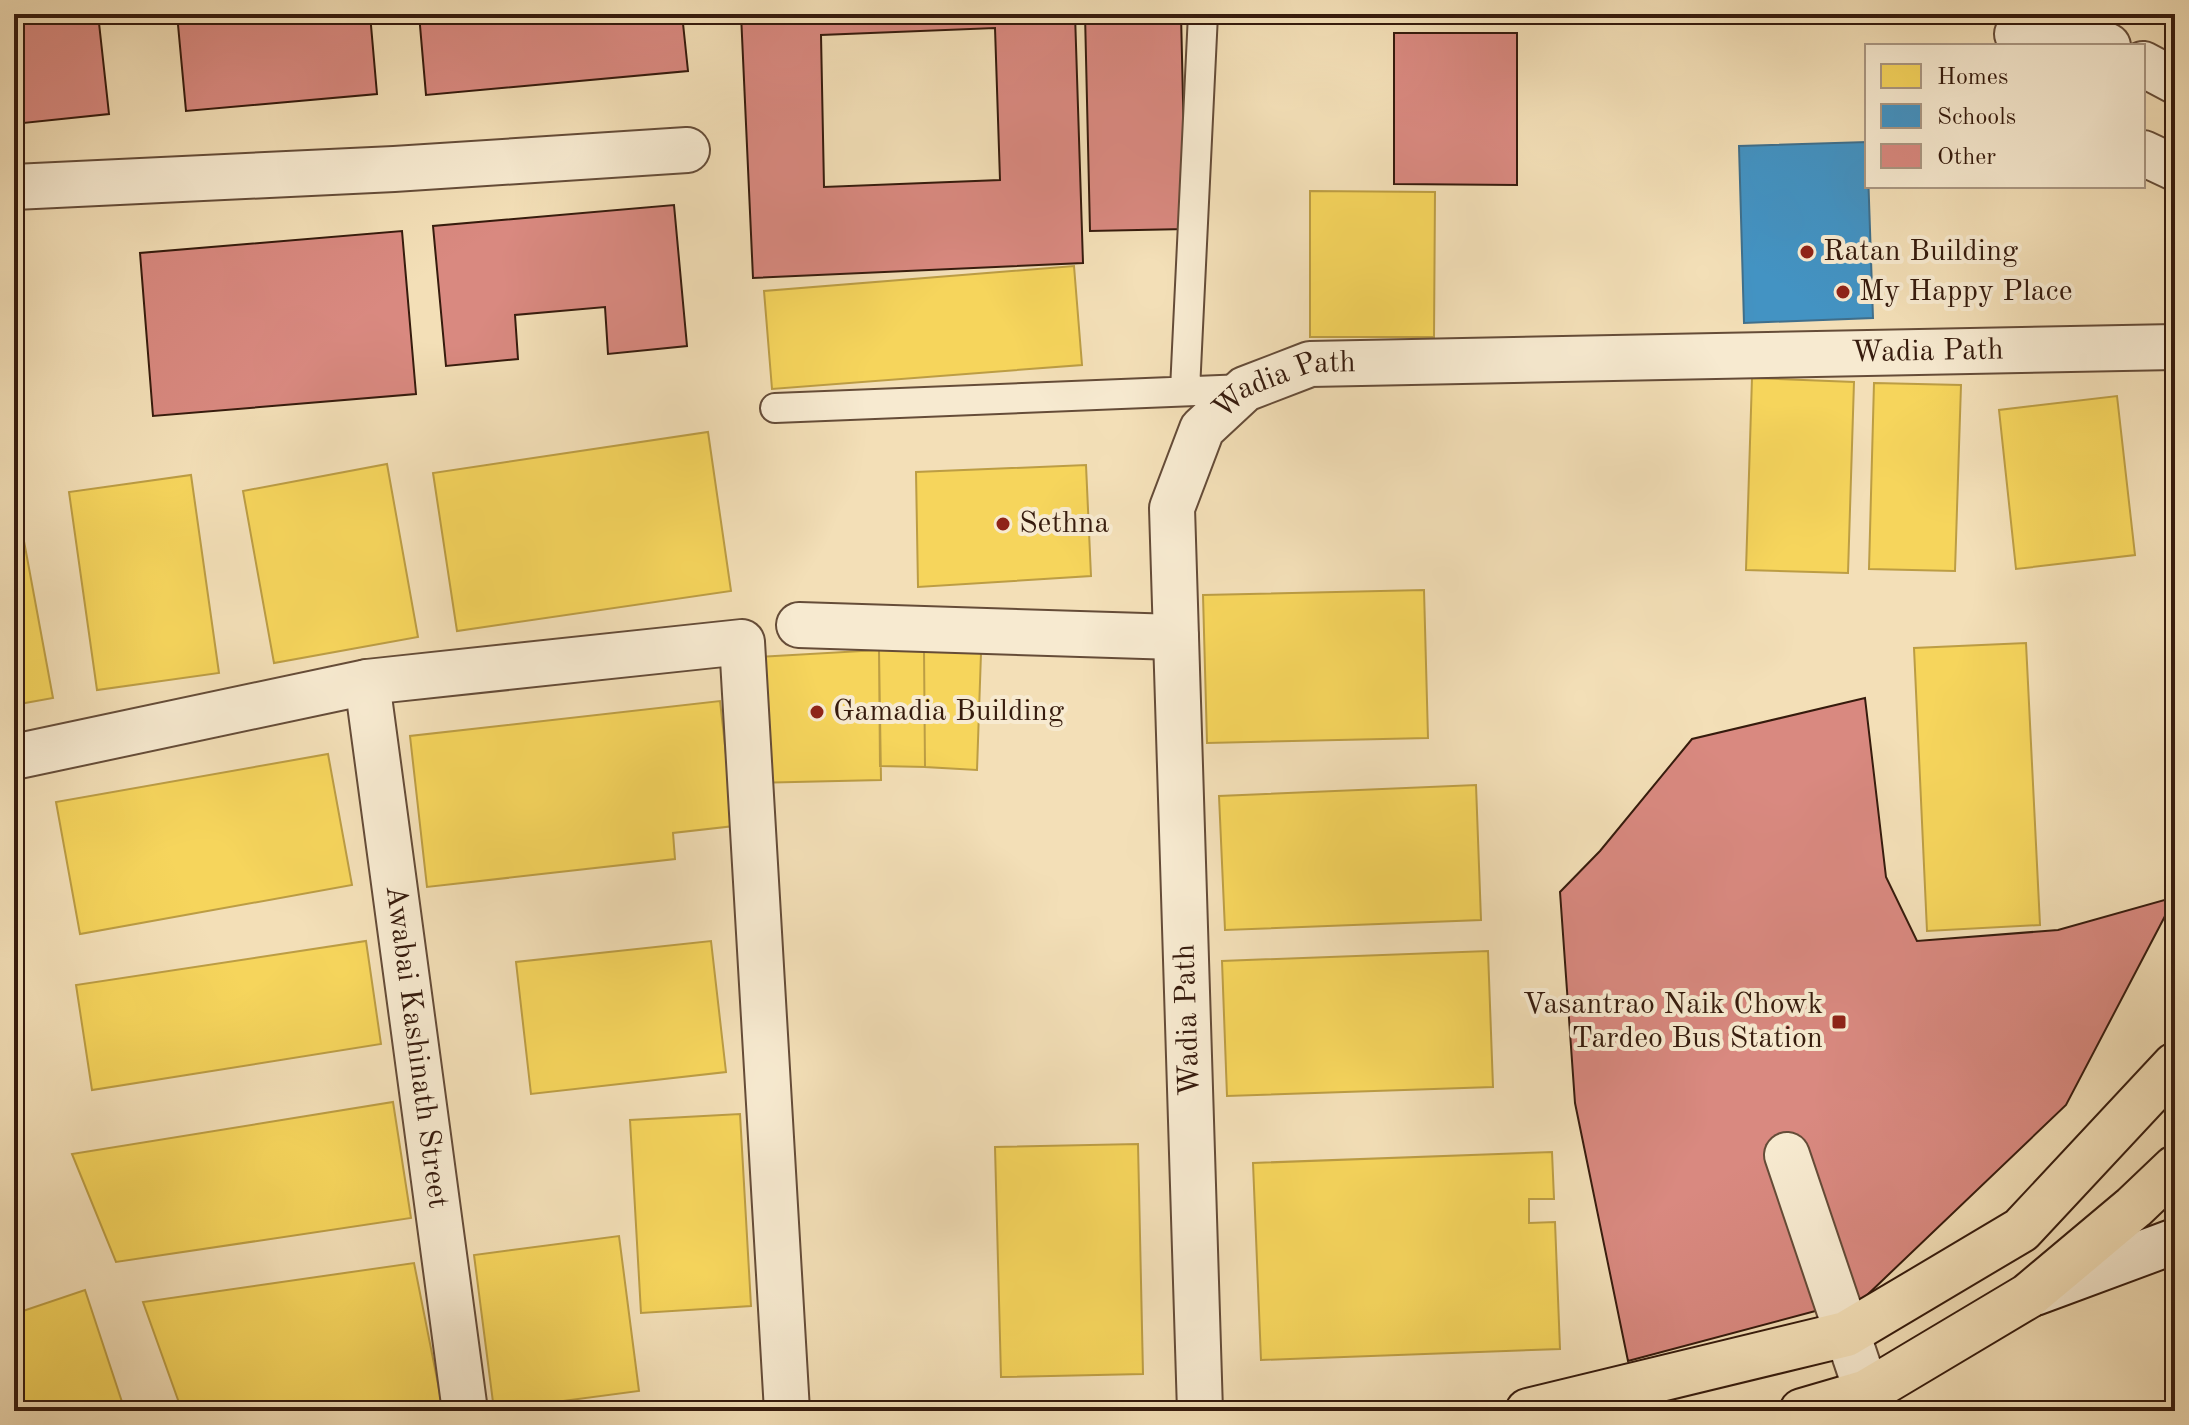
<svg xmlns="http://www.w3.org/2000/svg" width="2189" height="1425" font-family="'Old Standard TT',serif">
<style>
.homes{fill:#f6d55c;stroke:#bc9d44;stroke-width:2}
.schools{fill:#4393c3;stroke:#3f6f8c;stroke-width:2}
.building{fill:#d98980;stroke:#361b0d;stroke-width:2;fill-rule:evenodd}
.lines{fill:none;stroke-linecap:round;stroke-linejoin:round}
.service-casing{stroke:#654c38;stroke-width:32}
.minor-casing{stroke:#654c38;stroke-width:48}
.secondary-casing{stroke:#361b0d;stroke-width:48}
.primary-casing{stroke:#361b0d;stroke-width:48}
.service{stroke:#f7ead0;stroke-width:28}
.minor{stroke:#f7ead0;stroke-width:44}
.secondary{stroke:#f7ead0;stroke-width:44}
.primary{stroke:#f3dfb7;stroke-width:44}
.poi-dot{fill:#8f2418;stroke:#f7ead0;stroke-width:3}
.labels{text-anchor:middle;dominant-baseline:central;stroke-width:8;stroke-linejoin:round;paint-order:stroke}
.poi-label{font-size:30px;fill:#361b0d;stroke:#f7ead0;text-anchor:start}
.street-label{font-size:30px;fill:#361b0d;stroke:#f7ead0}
</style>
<rect width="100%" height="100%" fill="#f3dfb7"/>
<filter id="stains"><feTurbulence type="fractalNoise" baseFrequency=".0025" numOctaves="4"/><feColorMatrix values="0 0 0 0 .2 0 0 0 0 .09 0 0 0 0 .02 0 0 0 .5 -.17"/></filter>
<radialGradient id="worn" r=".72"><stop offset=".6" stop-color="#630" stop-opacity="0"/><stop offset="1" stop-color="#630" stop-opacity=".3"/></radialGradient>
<path class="homes" d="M1310,191L1435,192L1434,337H1310Z
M1074,266L1082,365L772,389L764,291Z
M1752,378L1854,382L1848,573L1746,570Z
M1874,383L1961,385L1955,571L1869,569Z
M2117,396L2135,555L2016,569L1999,410Z
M708,432L731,591L457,631L433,473Z
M387,464L418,637L274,663L243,491Z
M1086,465L1091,576L918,587L916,472Z
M191,475L219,673L97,690L69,492Z
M14,487L53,698L14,705Z
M1424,590L1428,738L1207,743L1203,595Z
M2026,643L2040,925L1927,931L1914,648Z
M924,649L925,767L880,766L879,650Z
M924,649L981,653L977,770L925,767Z
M879,650L881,780L753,783L757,657Z
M720,701L734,826L673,833L675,859L427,887L410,736Z
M328,754L352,885L80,934L56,802Z
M1476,785L1481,920L1225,930L1219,796Z
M366,941L381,1044L92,1090L76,985Z
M711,941L726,1072L531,1094L516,962Z
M1488,951L1493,1087L1227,1096L1222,961Z
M393,1102L411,1218L116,1262L72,1154Z
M740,1114L751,1306L641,1313L630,1120Z
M1138,1144L1143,1374L1001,1377L995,1147Z
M1552,1152L1554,1199H1529V1223L1555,1222L1560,1349L1261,1360L1253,1163Z
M619,1236L639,1391L494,1410L474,1255Z
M414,1263L443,1409L182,1411L143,1302Z
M85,1290L125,1411H14V1314Z"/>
<path class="schools" d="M1867,142L1873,318L1744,323L1739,146Z"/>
<path class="building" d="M14,14H98L109,114L14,124Z
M177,14H370L377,94L186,111Z
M419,14H682L688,71L426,95Z
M741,14H1075L1083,263L753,278ZM995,28L1000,180L824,187L821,35Z
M1085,14H1181L1186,229L1090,231Z
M1394,33H1517V185L1394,184Z
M674,205L687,346L608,354L605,307L515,315L518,359L446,366L433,226Z
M402,231L416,394L153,416L140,253Z
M1865,698L1886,877L1917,941L2058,930L2175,897L2066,1105L1864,1298L1628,1361L1575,1103L1560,892L1600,851L1692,739Z"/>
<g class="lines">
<defs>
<path id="service" d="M1185,390L1203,14
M775,408L1245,389"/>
<g id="minor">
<path d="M2017,34L2087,35L2108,46"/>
<path d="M2143,64L2175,81"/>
<path d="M2143,153L2175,168"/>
<path d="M14,187L394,169L687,150"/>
<path d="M799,625L1176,637"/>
<path id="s1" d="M367,682L465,1411"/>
<path d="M14,757L367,682L742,642L787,1411"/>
<path d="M1787,1155L1867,1392"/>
<path id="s2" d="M1200,1411L1172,508L1202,429L1245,389L1310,364L2175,347"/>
</g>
<path id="secondary" d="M2035,1293L2175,1241"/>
<path id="primary" d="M1528,1411L1846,1334L2021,1230L2175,1065
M1802,1411L1867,1392L2028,1296L2134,1207L2175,1168"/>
</defs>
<use href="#service" class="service-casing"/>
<use href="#minor" class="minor-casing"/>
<use href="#secondary" class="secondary-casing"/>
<use href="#primary" class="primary-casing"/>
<use href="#service" class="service"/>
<use href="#minor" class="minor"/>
<use href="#secondary" class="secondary"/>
<use href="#primary" class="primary"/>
</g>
<g class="poi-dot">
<circle cx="1807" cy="252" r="8"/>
<circle cx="1843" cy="292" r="8"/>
<circle cx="1003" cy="524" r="8"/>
<circle cx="817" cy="712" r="8"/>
<rect x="1831" y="1014" width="16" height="16" rx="4"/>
</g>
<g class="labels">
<g class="poi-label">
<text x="1823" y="252">Ratan Building</text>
<text x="1859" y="292">My Happy Place</text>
<text x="1019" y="524">Sethna</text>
<text x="833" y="712">Gamadia Building</text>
<text x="1823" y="1005" text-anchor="end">Vasantrao Naik Chowk<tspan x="1823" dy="34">Tardeo Bus Station</tspan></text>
</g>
<g class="street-label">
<text stroke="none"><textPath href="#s2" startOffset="1734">Wadia Path</textPath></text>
<text stroke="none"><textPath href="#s2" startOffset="1086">Wadia Path</textPath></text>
<text transform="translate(1188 1020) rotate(-92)">Wadia Path</text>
<text stroke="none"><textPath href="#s1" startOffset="368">Awabai Kashinath Street</textPath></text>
</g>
</g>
<rect width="2189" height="1425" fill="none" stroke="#f3dfb7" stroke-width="48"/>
<rect x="16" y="16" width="2157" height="1393" fill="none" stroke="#361b0d" stroke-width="4"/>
<rect x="24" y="24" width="2141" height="1377" fill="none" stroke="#361b0d" stroke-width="2"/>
<rect x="1865" y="44" width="280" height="144" fill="#f7ead0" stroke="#aa9782" stroke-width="2"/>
<rect x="1881" y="64" width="40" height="24" fill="#f6d55c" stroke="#aa9782" stroke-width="2"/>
<text x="1937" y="84" font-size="24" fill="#361b0d">Homes</text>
<rect x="1881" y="104" width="40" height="24" fill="#4393c3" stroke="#aa9782" stroke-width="2"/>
<text x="1937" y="124" font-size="24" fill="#361b0d">Schools</text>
<rect x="1881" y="144" width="40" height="24" fill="#d98980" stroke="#aa9782" stroke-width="2"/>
<text x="1937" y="164" font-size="24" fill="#361b0d">Other</text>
<rect width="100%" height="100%" filter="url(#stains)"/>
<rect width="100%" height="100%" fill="url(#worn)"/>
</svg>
